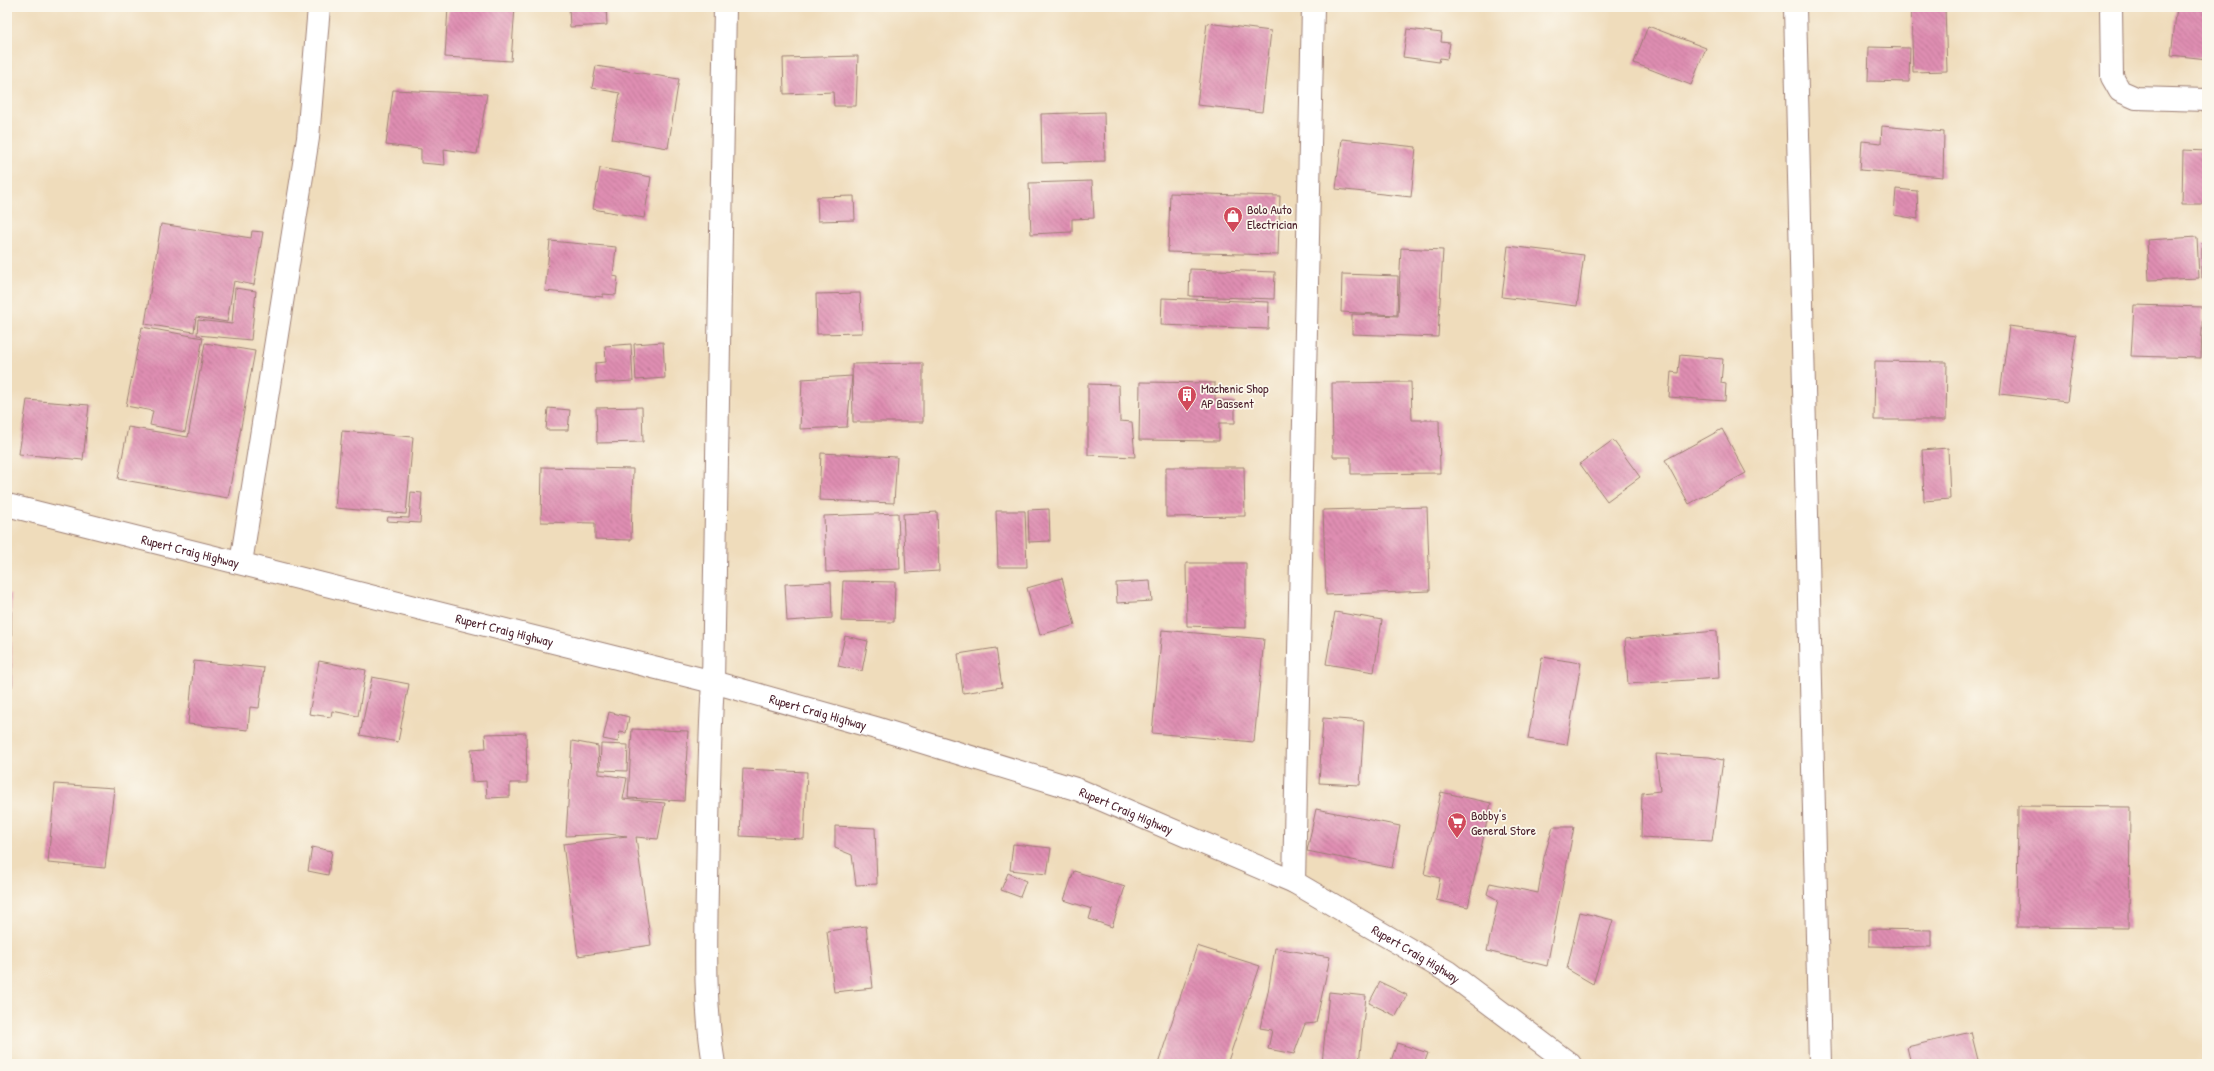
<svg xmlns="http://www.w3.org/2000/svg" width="2214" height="1071" font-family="'Patrick Hand',sans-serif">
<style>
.building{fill:url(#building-back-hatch)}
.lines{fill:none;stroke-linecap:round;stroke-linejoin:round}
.minor-casing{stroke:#9c7e73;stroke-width:24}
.primary-casing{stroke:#9c7e73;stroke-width:24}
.minor{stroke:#fff;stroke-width:22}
.primary{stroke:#fff;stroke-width:22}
.labels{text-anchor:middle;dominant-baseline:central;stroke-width:3.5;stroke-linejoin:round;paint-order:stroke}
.poi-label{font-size:13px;fill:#4a1f2b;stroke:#fbf7ec;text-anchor:start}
.street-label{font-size:13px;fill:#4a1f2b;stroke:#fbf7ec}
</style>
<defs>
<pattern id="building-back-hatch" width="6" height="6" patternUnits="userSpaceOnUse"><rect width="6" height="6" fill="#df8eb2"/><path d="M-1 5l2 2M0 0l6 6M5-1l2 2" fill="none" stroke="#b77391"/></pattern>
</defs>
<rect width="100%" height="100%" fill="#fbf7ec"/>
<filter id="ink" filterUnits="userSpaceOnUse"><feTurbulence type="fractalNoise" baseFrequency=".025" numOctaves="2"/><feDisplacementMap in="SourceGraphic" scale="8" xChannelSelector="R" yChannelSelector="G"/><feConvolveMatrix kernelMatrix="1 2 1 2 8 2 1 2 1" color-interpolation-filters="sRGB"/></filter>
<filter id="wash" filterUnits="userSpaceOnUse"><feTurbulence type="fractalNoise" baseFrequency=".012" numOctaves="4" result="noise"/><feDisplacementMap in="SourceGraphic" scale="16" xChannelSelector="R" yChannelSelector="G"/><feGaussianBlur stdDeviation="0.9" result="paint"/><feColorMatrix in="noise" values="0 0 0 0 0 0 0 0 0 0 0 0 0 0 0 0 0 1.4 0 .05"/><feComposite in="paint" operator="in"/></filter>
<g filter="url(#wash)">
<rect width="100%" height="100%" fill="#efdcbb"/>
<g id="blocks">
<path class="building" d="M448,7H515L511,61L445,57Z
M569,7H606L607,25L570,27Z
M1377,7H1391L1390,11Z
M1911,7H1945L1947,71L1913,72Z
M2177,7H2207V59L2171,55Z
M1207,23L1271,31L1262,112L1197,105Z
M1648,26L1706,48L1691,85L1634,63Z
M1407,29L1442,33L1441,42L1450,43L1447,59L1440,58L1439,62L1403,57Z
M1869,47L1910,48L1909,82L1868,81Z
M858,56L856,106H834L833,92L784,94L783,58Z
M596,66L679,79L668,148L612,139L620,93L592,88Z
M393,90L487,94L477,154L444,149L445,165L421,163V149L386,145Z
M1104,112L1105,161L1042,163L1041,114Z
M1882,126L1944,132L1943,177L1860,170L1862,141L1881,143Z
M1342,139L1416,147L1411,197L1336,189Z
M2183,150L2207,151V204H2182Z
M600,168L651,177L644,218L593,209Z
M1092,181L1094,218L1072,219V232L1031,234L1029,183Z
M1896,189L1917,191L1918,219L1894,215Z
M1170,193L1280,196L1278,255L1168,252Z
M854,196L855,220L818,221L817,197Z
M161,224L251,238L252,231L263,232L254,285L234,281L227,322L196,317L194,332L145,324Z
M2197,237L2199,278L2149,280L2147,240Z
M550,241L616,247L613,276L618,277L616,295L603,294V297L545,291Z
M2202,243H2207V278H2202Z
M1508,246L1584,255L1577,306L1502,297Z
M1401,248L1443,250L1438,337L1352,334V314L1398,316Z
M1190,269L1275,272L1274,299L1189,296Z
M1342,274L1398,276L1397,315L1341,312Z
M235,288L256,291L251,340L197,335L198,320L232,324Z
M860,293L862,333L817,334L816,294Z
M1162,298L1269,302L1268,329L1161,325Z
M2134,305L2203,307L2201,358L2131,356Z
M2009,326L2076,335L2067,402L2000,394Z
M142,327L203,338L185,432L150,425L153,411L126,406Z
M663,342L665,378L636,380L634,344Z
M205,343L255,351L228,498L118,479L128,427L188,437Z
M631,344L633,381L596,383L595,363L606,362L605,346Z
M1680,355L1723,359L1721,383L1726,384L1725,401L1669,397L1671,372L1678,373Z
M1875,361L1947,362L1946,420H1874Z
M923,363V422H853L852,364Z
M852,376L847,427L800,429L802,379Z
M1140,382L1215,383V400L1235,401V423H1219V441L1139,440Z
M1411,382L1412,420H1439L1440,473L1351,474V457H1333L1332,383Z
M1088,384L1119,385L1120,421L1132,422L1135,457L1088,455Z
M27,400L89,405L83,460L19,454Z
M642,407L643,442L597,443L596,408Z
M548,408L570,410L568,430H546Z
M1722,429L1746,473L1689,504L1665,460Z
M342,431L413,437L406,514L335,508Z
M1613,440L1640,477L1607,501L1580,464Z
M1948,448L1950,499L1924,501L1922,450Z
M821,453L897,457L894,503L819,500Z
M542,467L633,469L631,540L595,539V523L541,522Z
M1166,467H1244L1245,516L1166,517Z
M411,492L422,493L420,523L387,521L388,517L409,518Z
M1427,507L1430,591L1326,595L1323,510Z
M1049,509L1050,541L1029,542L1028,510Z
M996,511H1025L1027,567H998Z
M937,512L939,571L906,573L903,514Z
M898,513L900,569L826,572L824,516Z
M1186,563H1246V628L1187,626Z
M1062,578L1075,625L1040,635L1027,588Z
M843,581L895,582L894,622L841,621Z
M1150,581L1152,601L1117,603L1116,583Z
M831,582L832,618L787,621L785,584Z
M7,594H11L12,687H7Z
M1335,612L1382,620L1374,672L1326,664Z
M1162,630L1264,639L1254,742L1152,733Z
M1717,631L1719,678L1628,684L1625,639Z
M845,636L868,641L862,671L838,666Z
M996,648L1002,687L963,693L958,654Z
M1542,657L1581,663L1567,745L1528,739Z
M194,661L264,668L259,708L250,707L248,730L188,724Z
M319,661L366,670L358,716L332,711L331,717L309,714Z
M372,677L409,684L398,742L360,735Z
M609,712L629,717L626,733L620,732L618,742L603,739Z
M1323,718L1364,721L1360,785L1319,783Z
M632,729L688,731L684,801L628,798Z
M526,733L527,783H510V797L487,798L486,781L472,782L471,749L486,748L485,734Z
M572,741L598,746L599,774L627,778L623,799L665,803L658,839L636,837L651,945L578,956L563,844L627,836L607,834L566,836Z
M601,744L628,745L627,771L600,770Z
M1656,754L1709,757L1723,760L1712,841L1641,837L1642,793L1660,791Z
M743,769L807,772L804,839L740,836Z
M55,784L114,788L105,868L48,863Z
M1441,792L1491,803L1468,907L1436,900L1440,878L1424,874Z
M2018,806L2130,807L2129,928L2017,927Z
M1316,809L1400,826L1392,868L1307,851Z
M835,826L875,828L877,884L856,885L852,855L835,848Z
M1553,827H1574L1547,966L1487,951L1498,900L1487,894L1490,883L1538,893L1544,857Z
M1013,844L1051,848L1047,874L1010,870Z
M312,847L332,851L328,875L308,871Z
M1074,871L1125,887L1112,927L1089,919L1092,909L1064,900Z
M1008,873L1026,881L1020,897L1001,890Z
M1580,912L1613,920L1593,984L1567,969Z
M866,926L873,988L834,992L827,931Z
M1869,929L1931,930V947L1869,946Z
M1197,946L1260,966L1227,1064H1158Z
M1275,948L1330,957L1316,1023L1305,1024L1294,1054L1268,1049L1272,1030L1260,1028L1268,992Z
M1380,982L1407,995L1396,1016L1369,1003Z
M1329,992L1366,996L1359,1064H1322Z
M1971,1032L1979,1064H1911L1907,1047Z
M1397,1043L1428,1053L1424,1064H1390Z"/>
</g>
</g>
<g filter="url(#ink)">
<use href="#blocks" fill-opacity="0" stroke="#9c7e73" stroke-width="1"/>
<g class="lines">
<defs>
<path id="minor" d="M1795,7L1820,1064
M2111,7L2112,77L2120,91L2136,98L2207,100
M241,563L308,138L319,7
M1294,882L1313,7
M714,1064C704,1006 706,945 707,885C708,817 709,750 713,682L725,7"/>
<g id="primary">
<path id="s1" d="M7,505L713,682L876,728L1079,790L1294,882L1448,972L1570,1064"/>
</g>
</defs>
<use href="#minor" class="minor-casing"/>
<use href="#primary" class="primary-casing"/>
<use href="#minor" class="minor"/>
<use href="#primary" class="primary"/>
</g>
</g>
<defs>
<symbol id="shop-pin" viewBox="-11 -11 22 30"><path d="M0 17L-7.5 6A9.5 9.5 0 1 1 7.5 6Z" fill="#d1495b" stroke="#fbf7ec"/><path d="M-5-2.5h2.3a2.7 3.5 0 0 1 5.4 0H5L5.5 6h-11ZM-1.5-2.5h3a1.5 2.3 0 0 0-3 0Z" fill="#fff"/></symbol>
<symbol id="building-pin" viewBox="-11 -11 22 30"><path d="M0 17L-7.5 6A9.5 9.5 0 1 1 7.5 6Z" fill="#d1495b" stroke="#fbf7ec"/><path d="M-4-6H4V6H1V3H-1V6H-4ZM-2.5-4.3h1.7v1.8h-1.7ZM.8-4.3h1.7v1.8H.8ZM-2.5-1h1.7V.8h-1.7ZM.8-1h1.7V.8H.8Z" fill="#fff"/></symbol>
<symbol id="supermarket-pin" viewBox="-11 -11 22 30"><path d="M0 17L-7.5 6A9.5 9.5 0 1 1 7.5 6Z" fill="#d1495b" stroke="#fbf7ec"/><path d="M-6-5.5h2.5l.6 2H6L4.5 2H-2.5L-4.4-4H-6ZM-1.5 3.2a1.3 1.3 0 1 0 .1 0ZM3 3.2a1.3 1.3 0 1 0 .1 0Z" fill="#fff"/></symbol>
</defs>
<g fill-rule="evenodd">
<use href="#shop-pin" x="1222" y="205" width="22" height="30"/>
<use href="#building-pin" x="1176" y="384" width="22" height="30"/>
<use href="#supermarket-pin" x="1446" y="811" width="22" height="30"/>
</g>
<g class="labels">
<g class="poi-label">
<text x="1247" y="209">Bolo Auto<tspan x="1247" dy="15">Electrician</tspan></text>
<text x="1201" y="388">Machenic Shop<tspan x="1201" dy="15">AP Bassent</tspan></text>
<text x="1471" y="815">Bobby's<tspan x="1471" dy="15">General Store</tspan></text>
</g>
<g class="street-label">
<text stroke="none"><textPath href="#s1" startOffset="189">Rupert Craig Highway</textPath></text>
<text stroke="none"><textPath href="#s1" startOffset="513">Rupert Craig Highway</textPath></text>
<text stroke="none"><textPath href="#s1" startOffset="837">Rupert Craig Highway</textPath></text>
<text stroke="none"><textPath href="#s1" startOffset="1161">Rupert Craig Highway</textPath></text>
<text stroke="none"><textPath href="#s1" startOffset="1485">Rupert Craig Highway</textPath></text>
</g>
</g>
<rect width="2214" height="1071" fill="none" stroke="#fbf7ec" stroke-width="24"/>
</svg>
